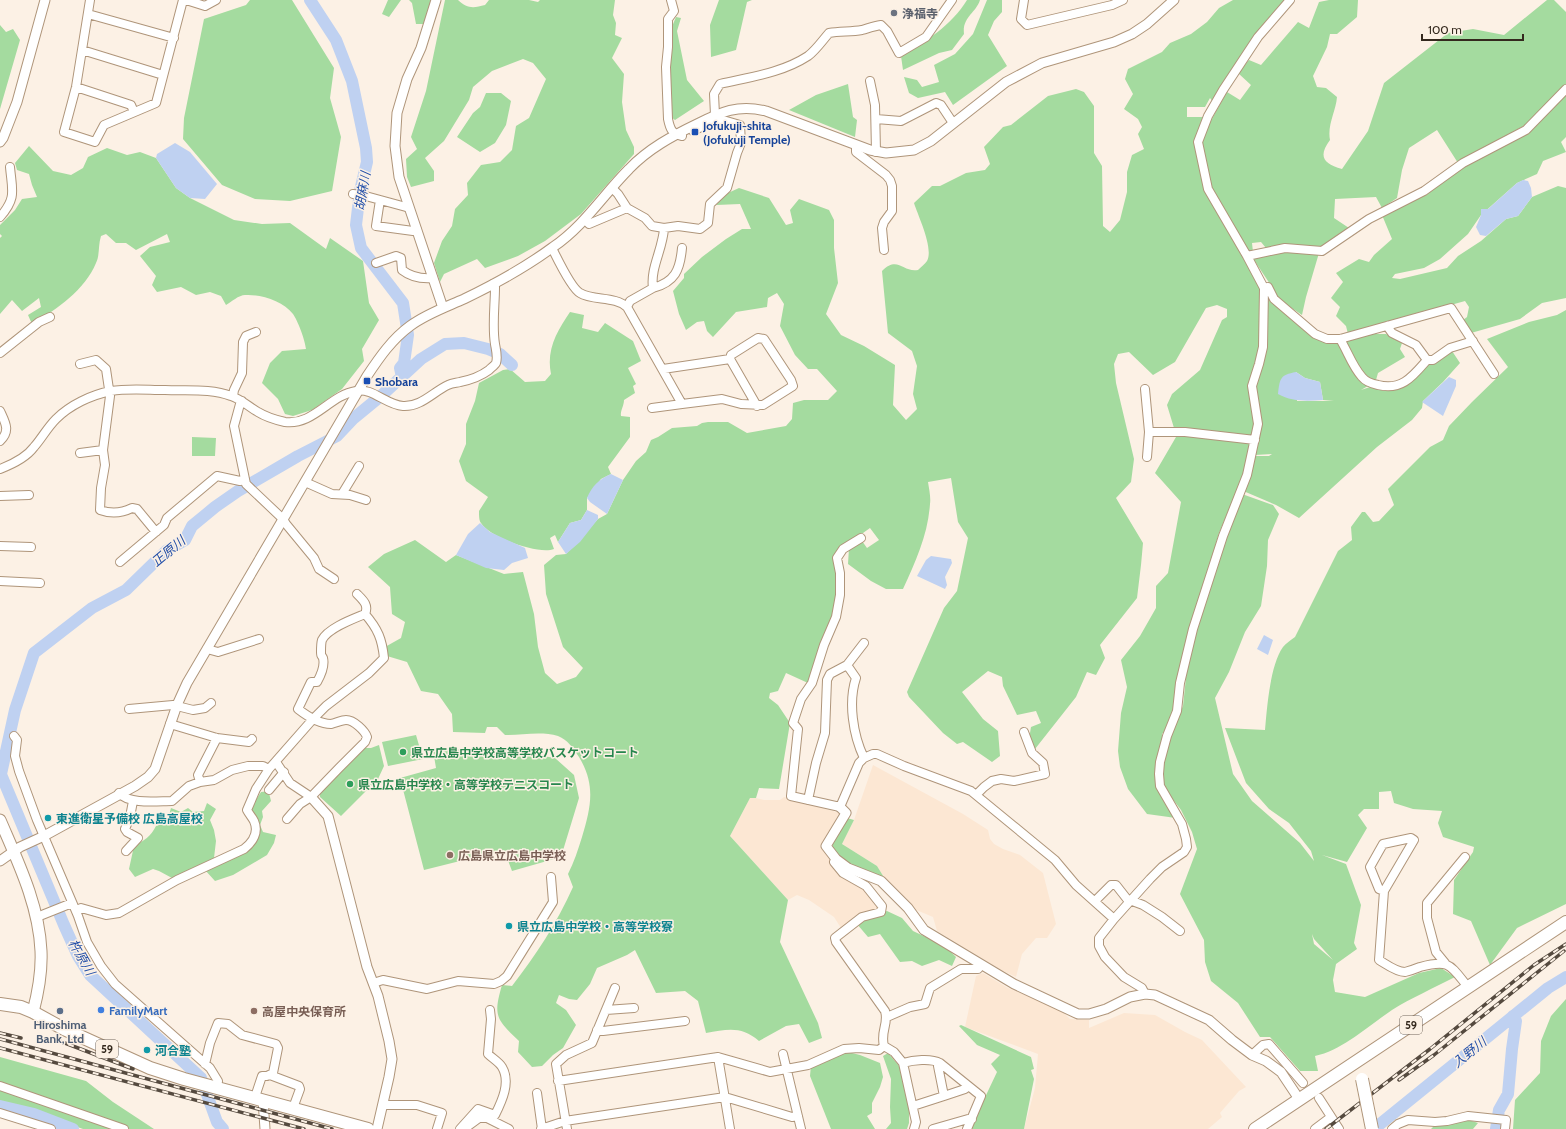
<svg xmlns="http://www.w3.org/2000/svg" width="1566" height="1129" font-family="Cabin,'Noto Sans JP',sans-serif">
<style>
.built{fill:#fce7d3}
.green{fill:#a4db9f;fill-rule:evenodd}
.water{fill:#bfd1f1}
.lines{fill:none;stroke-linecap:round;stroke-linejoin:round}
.river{stroke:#bfd1f1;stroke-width:12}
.minor-casing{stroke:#af957a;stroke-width:10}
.tertiary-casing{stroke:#af957a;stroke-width:11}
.secondary-casing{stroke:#af957a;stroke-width:13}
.primary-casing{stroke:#af957a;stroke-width:14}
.minor{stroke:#fff;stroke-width:8}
.tertiary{stroke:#fff;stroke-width:9}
.secondary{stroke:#fff;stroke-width:11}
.primary{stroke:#fff;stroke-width:12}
.rail-casing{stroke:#554a3f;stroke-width:3.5}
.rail{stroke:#fcf1e5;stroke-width:2;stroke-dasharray:6;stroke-linecap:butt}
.primary-bridge-casing{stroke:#af957a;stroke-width:14;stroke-linecap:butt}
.primary-bridge{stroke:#fff;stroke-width:12}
.worship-dot{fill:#6b7280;stroke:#fcf1e5;stroke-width:1.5}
.transit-dot{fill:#1a4fb4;stroke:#fcf1e5;stroke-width:1.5}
.leisure-dot{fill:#2e9e5b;stroke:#fcf1e5;stroke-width:1.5}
.culture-dot{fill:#0f9aa8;stroke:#fcf1e5;stroke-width:1.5}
.education-dot{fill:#8d6e63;stroke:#fcf1e5;stroke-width:1.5}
.shop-dot{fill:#3f7fe0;stroke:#fcf1e5;stroke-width:1.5}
.service-dot{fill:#5c6f8a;stroke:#fcf1e5;stroke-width:1.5}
.labels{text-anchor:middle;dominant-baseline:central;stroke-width:3;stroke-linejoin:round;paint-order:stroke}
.shield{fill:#fcf1e5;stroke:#70655a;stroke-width:1}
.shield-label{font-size:11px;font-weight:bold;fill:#34291e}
.worship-label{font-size:12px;font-weight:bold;fill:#5b616d;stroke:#fcf1e5;text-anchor:start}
.transit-label{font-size:12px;font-weight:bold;fill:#164399;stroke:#fcf1e5;text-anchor:start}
.leisure-label{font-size:12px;font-weight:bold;fill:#27864d;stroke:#fcf1e5;text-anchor:start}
.culture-label{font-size:12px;font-weight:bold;fill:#0d838f;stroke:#fcf1e5;text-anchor:start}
.education-label{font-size:12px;font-weight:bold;fill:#785e54;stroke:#fcf1e5;text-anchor:start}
.shop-label{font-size:12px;font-weight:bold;fill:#366cbe;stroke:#fcf1e5;text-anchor:start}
.service-label{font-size:12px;font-weight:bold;fill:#4e5e75;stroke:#fcf1e5}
.water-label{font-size:13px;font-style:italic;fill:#224fa9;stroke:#fcf1e5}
</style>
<rect width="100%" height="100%" fill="#fcf1e5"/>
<path class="built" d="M873,765L963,814L988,830L990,839L994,844L1003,849L1020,855L1043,873L1056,924L1047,938H1036L1022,954L1016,977L1001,970L937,931L933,917L914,909L906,898L897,893L885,879L877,866L842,844L854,820Z
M784,797L840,813L820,846L842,875L862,886L879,906L878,911L841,928L834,917L809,900L797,895L788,900L730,836L750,798H756L764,800H780Z
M983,973L1008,988L1060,1009L1070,1019L1089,1020V1028L1124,1013L1155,1015L1185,1032L1202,1040L1246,1087L1239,1091L1220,1113L1222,1117L1208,1129H1024L1035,1088L1038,1054L965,1027L976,976Z"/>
<path class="green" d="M250,0H292L334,68L330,98L341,137L332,191L290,201L255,199L222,185L183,139L184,118L204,19L246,5Z
M388,0H401L389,17L382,14Z
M409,0H433L424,24H416L412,3Z
M445,0H458C467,9 474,8 485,5L489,0H529L538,2L540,0H615L613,15L616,23L615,35L622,38L612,58L624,74L622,102L626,130L634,147V154L581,214L545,241L518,256L485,268L477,259L444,274L440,282L434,263L442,241L452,226L455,209L468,195L467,183L481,165L500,162L512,150L516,126L529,118L546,79L533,63L523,59L492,71L473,87L469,100L444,141L425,158L434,171V181L411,187L407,177L406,159L417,149L411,137L426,91Z
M719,0H752L747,2L736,50L711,57L710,25Z
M967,0H980C976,13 962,17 964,34L952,50L939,53L903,70L901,56C925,42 952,25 967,0Z
M987,0H1002V12L994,21L988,35L1007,66L953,105L945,92L918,98L909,93L904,77L917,80L922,87L939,82L934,65L955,54L973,34Z
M1233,0H1287L1213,102L1210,98L1205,107H1187V117H1205L1195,141L1205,190L1262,287L1260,350L1249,384L1255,418L1252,436L1243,437L1174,428L1167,405L1172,394L1200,370L1222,320L1227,317V309L1217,305L1206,308L1175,362L1153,375L1129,352L1118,354L1114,364L1116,383L1134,459L1131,482L1116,498L1143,543L1141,565L1137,598L1100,645L1105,658L1096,675L1087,672L1076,697L1035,749L1029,739L1031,727L1041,723L1036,711L1017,715L1003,686L1002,677L988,671L962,692L983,719L998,731L1000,756L992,762L963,742L957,744L943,733L909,697L907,692L944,608L957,591L968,538L958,522L951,478L928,482C929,489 931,497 930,504C928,534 916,561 903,589H886L871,581L848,564L849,548L862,541L867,548L879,540L870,528L842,548L835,614L821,646L808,683L786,673L778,691L770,693L769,698L778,705L790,723L779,789L759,788L756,798H750L730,836L788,900L780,942L818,1023L822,1038L809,1043L799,1024L786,1026L759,1041C742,1026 728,1029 706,1033L698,1001L685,991L656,993L635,950L627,955L597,968L590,984L577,1000L569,999L559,995L556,1003L566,1010L576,1025L563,1048L553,1055L542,1066L532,1067L518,1052L519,1041C496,1019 493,1016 502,985L512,986C536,955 557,923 573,887L568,874C574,862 578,850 582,837C591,807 596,785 579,757C573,748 568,740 558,736C542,731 522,735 505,735L497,727H487L485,733L453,732L452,714L438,694L421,691L407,662L387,656L385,647L401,638L405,622L392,614L390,587L368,567L384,554L415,540L446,562L456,555L504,574L523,572L534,614L538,647L545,673L557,684L576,677L583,668L563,647L546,594L544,565L556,555L566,554L598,519L607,514L623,480L636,461L646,452L651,440L658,437L672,428L697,426L702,423L708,422H728L747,433L786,426L792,419L793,403L804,400H828L837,391L817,369H808L795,355L780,326L784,304L777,293L768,298L767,307L736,312L713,337L707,331L704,321L697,322L686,330L679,314L673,291L684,278V274L702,257L726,239L742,229H751L740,204L716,205L728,193L739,188L769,198L786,225L793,223L790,210L799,199L829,210L834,220V248L838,283L826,314L841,335L864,346L895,365L893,405L906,420L917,409L913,394L917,366L912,351L888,333L882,271C898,255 903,273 918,270C921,267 925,264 927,261C934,248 918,216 914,203L932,186H940L966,173L985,170L990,164L984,147L1003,127L1011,125L1048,96L1076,89L1084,92L1094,106V153L1102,166L1103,226L1110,232L1120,220L1127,192V172L1132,155L1144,149L1138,134L1142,127L1138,119L1124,109L1133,94L1125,79L1128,69L1162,52L1170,43L1191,34L1207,22L1219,8Z
M1329,0H1358L1357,17L1337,34H1330L1327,47L1313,76L1317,87L1326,88L1337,97C1336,111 1327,125 1330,140C1318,156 1323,164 1342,169L1368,131L1384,83L1448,33L1473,29L1504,35L1547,0H1554L1566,12V85L1525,125L1458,163L1437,130L1409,148L1402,170L1397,198L1382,208L1376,197L1335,199L1334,218L1349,228L1322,249L1266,248L1261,242L1252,243L1253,252L1245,250L1209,188L1199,142L1227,92L1240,100L1251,85L1238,73L1249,60L1261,65L1298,22L1309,28L1319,2Z
M676,17L681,18L677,31L687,80L704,101L675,120L671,117V29Z
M0,25L6,32L13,29L20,40L0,109Z
M848,84L853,117L857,120L855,137L789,110L816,95Z
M486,93H501L511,101L506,125L495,143L480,152L457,137L473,113L480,107Z
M1566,95V137L1561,142L1566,152L1543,161L1537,174L1517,183L1481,215L1468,234L1440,259L1424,268L1395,274L1392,278L1400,279L1447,268L1458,256L1481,241L1506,219L1518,216L1532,197L1558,186L1566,188V298L1542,303L1520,319L1471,333L1463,320L1467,317L1469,307L1465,301L1348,334L1346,326L1336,316L1340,307L1331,298L1343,282L1336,273L1359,259L1369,262L1374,255L1392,239L1382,215L1426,195L1464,167L1527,133Z
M29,146L53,171L71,175L83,168L88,157L107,148L127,155L140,152L156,158L176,188L190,198L234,220L262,224L290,223L326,249L330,238L363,261L369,303L379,320L362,349L364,361L342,389L312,410L293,416L285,414L278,399L262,383L270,363L282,351L306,349C305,340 298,321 293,314C283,301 261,294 245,295C239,295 231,302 226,305L221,296L210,292L196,295L181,287L157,292L152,285L156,276L140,256L150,247L170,242L167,234L136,250L126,243H116L106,234L101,236C98,245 100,255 96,263C85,290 57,309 32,324L28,315L41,307L39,298L22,311L12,300L0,314V238L2,236L0,234V225L15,210L22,199L37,197L32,185L29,174L17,170L15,163Z
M1286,251L1319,253L1306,297L1302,315L1277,298L1270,284L1252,257Z
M1268,297H1270L1315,336L1338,342L1368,386L1361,390L1370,387L1385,391L1411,380L1427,360L1450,348L1460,363L1443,382L1423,401L1422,408L1412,420L1377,447L1299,518L1276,505L1241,490L1253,456H1269L1272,454L1255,455V393ZM1296,372L1305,378L1320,382L1323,400L1334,401H1297Z
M1566,310V904L1517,928L1490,965L1471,921L1453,914L1454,880L1473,852L1474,847L1443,837L1438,823L1442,811L1413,809L1394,803L1391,791L1379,792V809H1364L1358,815L1367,828L1347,862L1322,855L1346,864L1361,905L1354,943L1357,949L1336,964L1333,980L1335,992L1365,997L1419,973L1441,968L1455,977C1434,988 1411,998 1392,1010C1368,1026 1343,1050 1315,1056L1318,1071H1300L1270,1037H1260L1238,1003L1211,981L1205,962L1204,940L1180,894L1197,849L1192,832L1181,810L1162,785L1160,775L1170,737L1183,706L1187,668L1195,630L1225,536L1242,494L1273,505L1279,514L1268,540L1267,566L1261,606L1245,632L1229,672L1215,698L1233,774L1252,801L1300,843L1314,861L1311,851L1289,823L1269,809L1246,783L1225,728L1265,730C1267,708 1270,665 1283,647C1286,643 1291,640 1295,637L1338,551L1352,540L1351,527L1362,512H1365L1373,522L1379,521L1394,505L1388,489L1430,447L1443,440L1449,426L1472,402L1508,367L1487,339L1529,322L1557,315ZM1312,934L1314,939L1333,960L1314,944Z
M570,312L584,315L582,328L598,332L605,323L633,341L641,361L628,368L636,384L633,386L635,393L624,400C624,406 620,411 621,416L630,417V437L608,467L611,474L601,479L587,498V510L581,520L570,523L558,542L555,535L550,538L554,549C539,555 490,538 481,523C479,521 479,515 479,511L488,497L466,481L459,461L466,444V424L475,401L479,383L503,370L510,369L525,382L545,381L551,374C546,350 557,331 570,312Z
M1365,334H1386L1402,343L1400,349L1405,357L1378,373L1376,380L1363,377L1344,340Z
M1192,434L1250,442L1244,473L1219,533L1190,630L1174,710L1169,726L1162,734V747L1156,774L1176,818L1147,814L1128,789L1120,767L1118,751L1121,713L1127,687L1121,660L1140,636L1156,608V586L1168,573L1181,502L1155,473L1176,437Z
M192,437L216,438L215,456H192Z
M416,735L423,759L388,766L382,742Z
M379,745L384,766L378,779L341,816L320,797V792L364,748H371Z
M501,749L555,758L574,775L579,798L561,857L512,871L504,850L424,870L400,778L436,768L433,750Z
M271,791L269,793L271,801L262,811L263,817L260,825L263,832L276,835L274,843L267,855L233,875L215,881L205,870L252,846V806L261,792Z
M207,803L216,809L210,820L214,830L216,841L214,858L172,878L159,871L153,869L135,877L129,869L134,846C144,841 151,836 156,826L167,822L171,808L181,812L188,808L193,812L204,811Z
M847,818L854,820L842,844L877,866L885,879C865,871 845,866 832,848L834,837Z
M887,911L902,918L913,931L945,946L956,957L952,966L939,960L922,966L912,961L900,962L880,934L868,937L857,924L864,918Z
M1566,999V1129H1513L1515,1100L1540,1073L1541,1041L1551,1016Z
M961,1025L1031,1057L1034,1069L1031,1070L1034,1079L1024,1129H970L997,1072L991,1064L1000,1055L977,1045L959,1026Z
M844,1051L860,1055L880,1063L883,1077L880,1087L872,1103V1113L867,1116L875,1129H831L810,1076L811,1065Z
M888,1053L900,1067L909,1110V1123L907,1129H886L891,1123L890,1107L891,1079L883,1056Z
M0,1057L86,1081L113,1102L154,1129H126L0,1082Z
M0,1087L119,1129H83L39,1113L0,1102Z
M1466,1119L1478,1123L1473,1129H1431L1435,1125Z"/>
<path class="water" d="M175,143L190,152L217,184L205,199L190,198L176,188L156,158L157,154Z
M1523,180L1528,181L1531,188L1532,197L1518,216L1506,219L1486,236L1480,235L1476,227L1481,215V209H1488L1517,183Z
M1296,372L1305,378L1320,382L1323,400C1307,401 1292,402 1278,394C1280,378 1280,375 1296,372Z
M1449,377L1456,380V386L1443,416L1422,402Z
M611,474L623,480L607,514L590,502L587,498C592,486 599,479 611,474Z
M587,510L598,515V519L580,542L566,554L558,542L570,523L581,520Z
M480,523L490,532L525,548L528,558L512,563L504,570L486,568L456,555L468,534Z
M931,556L951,559L952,563L945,577L947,585L945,589L917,576L926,560Z
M1264,635L1273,640L1268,655L1257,649Z"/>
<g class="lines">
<path class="river" d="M310,0L336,40L352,81L366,148L367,162L360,191L356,225L361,248L403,303L408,335L404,363L400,368L402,377
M0,772L64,925L78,956L90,975L201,1078L217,1122L223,1129
M1,774L15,710L34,653L92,608L126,590L166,551L185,540L192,526L215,507L238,491L298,456L337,436L354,418L382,395L421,359L445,344L464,343L488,349L500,354L512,365
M0,1106L34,1114L73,1129
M1374,1129L1548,988L1566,977
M1496,1129L1499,1110L1508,1094L1512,1049L1516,1021L1513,1016"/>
<defs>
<path id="minor" d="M90,0L76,87L64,132L95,142L104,125L156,103L183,0
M186,0L205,6L216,0
M671,0L674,11L668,19V47L666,67L668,119C670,129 672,134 682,136
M1024,0L1021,19L1027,25L1112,5L1123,0
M88,14L174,38
M82,50L163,75
M870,81L875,105L876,152
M76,87L131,105L134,112
M876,119L901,121L936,103L941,105L953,123
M693,131L714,121
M856,146V152L886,175L890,180L892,186V211L884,222L882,228L884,250
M612,188L618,194L627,208L645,218L652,226L664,228
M353,194L362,195L406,207H409
M380,200L376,226L413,231L417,230
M0,217C17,198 12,190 10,167
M585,220L589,224L627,208
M552,248C557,258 571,288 580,293C593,301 615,296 627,307L682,404L722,399L741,404L763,405L793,386L791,380L764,339L758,338L731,355L730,359L663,369
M1247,256L1285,248L1322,251L1369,219L1424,191L1463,163L1526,130L1566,89
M376,263L396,256L401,258L402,270C411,277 422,279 433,278
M653,288C675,282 680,270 682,248
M1264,288L1268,287L1274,299L1315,334L1327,339H1340L1451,308L1494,374
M627,307L630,301L653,288C650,268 663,249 664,228L678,226L700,229L708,223L710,204L727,188L737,153L741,143L740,125L723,120L714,121L713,119L715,115L714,94L720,84C750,77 782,73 808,56C816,50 822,41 829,33C840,31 851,32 862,30C869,28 874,26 881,25L887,31L899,53L926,37L952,0
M1340,339C1348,352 1352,366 1362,377C1366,382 1373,384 1378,385C1402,391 1413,376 1427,360L1416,345L1392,333L1387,326
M0,353L39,322L50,317
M730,359L757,406
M1427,360H1433L1450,348L1473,341
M80,364L96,360L106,369L110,396L103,450L105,465L101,488L100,510C111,514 122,513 132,508L137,509L156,532
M1145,389L1149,432L1147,457
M233,396L234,390L242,373L243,342L246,336L256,332
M242,401L240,404L234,426L246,484L283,519L286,524L314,558L319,569L334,579
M652,408L682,404
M0,411C5,422 11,431 0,441
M1149,432H1185L1255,440
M80,453L103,450
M0,469C13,464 26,458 34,447C42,438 47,428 56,419C70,405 91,395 111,391C128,388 148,390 165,390C187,391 211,388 231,396C241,399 249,407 258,412C266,417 276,420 285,422C313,426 330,395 356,391C372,387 386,405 403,406C421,407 433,392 448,385C452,383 456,383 460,382C470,380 481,376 489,370C491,368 495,365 496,363C498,357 496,350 495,344C492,326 495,305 495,287L493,284
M305,482L332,494L350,495L366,500
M342,494L359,466
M0,496L29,495
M861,538L843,549L837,558L840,573V595L836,617L824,645L812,683L801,699L793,723L798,729L791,796L840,807L859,763L864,758L873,754H877L904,766L971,791L1055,860L1076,885L1114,919
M0,546L31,547
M120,562L164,525L167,518L217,476L240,481L244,480
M0,581L40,583
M207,649L218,652L259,639
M129,709L173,705L193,710L205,708L211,703
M170,724L217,738L249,742L252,739
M14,736L17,740L15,756L19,771L37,820L78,916L87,942L101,966L115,984L210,1068L218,1081L217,1087
M864,758C853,735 848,702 856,678L847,665L864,643
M276,762L290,783L311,797
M200,782L198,775L217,738
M269,790L284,772
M119,793C130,805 158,801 172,801L189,786L200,782L214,780L232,770L248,766H263L269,769
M976,795L984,787L992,781L1001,779L1014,781L1045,774L1043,763L1032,753L1024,732
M808,800L816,763L825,733L827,680L830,674L847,665
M287,819L300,804L311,797L339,768L365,742L367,737C365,731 354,720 346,720C342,720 336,723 331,724C319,724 307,716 298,709L311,682H317C321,675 325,666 323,658C321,654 321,657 321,652C321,649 321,643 322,640C328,628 353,619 365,614
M126,851L138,838L127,832L125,829L130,817L133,801
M836,859L834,862L843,873L866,886L882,906L881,912L862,917L835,938L836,942L885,1011C889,1024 880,1031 884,1046L894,1052L903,1063L916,1122L914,1129
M1384,891L1379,889L1370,867L1383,844L1411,838L1414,840L1384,891L1379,960C1386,964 1396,972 1405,972C1409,971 1415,969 1420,967C1450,959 1450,965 1468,987
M1095,901L1111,885H1116L1127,899L1143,905L1162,917L1180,931
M76,911L81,908L106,915L119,913L177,880L244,849C253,842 259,832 254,821C252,817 249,814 247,810L256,789L269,769L313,719L326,706L369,673L384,658C382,639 378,629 365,614C369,605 363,600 357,594
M37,917L72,903
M1445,963L1436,952L1427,918V903L1465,857
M373,983L383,980L427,989L458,981L494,984L501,981L507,976L553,902L551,877
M1145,994L1142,988L1124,977L1105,957L1099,946V938L1114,919L1150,879L1162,867L1184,852L1187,847L1186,839L1182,824L1160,786L1159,774L1160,762L1167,736L1177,711L1180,683L1193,629L1223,536L1247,475L1258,424L1252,386L1259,364L1263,347L1264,288L1247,256L1208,189L1198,142L1208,116L1223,90L1258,37L1290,0
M606,1010L634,1008
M887,1017L910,1007L925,1004L930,988L961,969H978L981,965
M597,1030L603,1031L685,1021
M783,1054L801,1129
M1252,1055L1263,1045L1269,1044L1303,1083
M718,1057L770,1072L808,1065L844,1049L859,1048L879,1050L884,1046
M903,1063C913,1060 931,1058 940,1063L981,1096L967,1129
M205,1064L210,1043L218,1023L228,1024L242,1035L276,1044L278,1048L273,1073L267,1076H262L255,1097
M270,1075L299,1086L300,1089L293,1108
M558,1081L718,1057L730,1129
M0,1086L124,1129
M537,1093L542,1129
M944,1096L965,1089L968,1086
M1319,1098L1339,1129
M383,1105H417L442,1113L437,1129
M913,1106L944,1096L938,1066L940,1063
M0,1113L51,1129
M460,1129L478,1109L495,1115C502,1101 511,1082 502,1067C499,1062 492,1058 488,1054L491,1019L490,1010
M464,1129L479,1118H487L509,1129
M541,1129L565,1121L725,1097L792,1117L798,1116
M567,1129L556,1064L566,1055L592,1043L615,988
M933,1129L968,1119H972
M1315,1129L1331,1117
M1392,1129L1398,1124L1408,1120L1435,1122L1447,1121L1468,1116L1506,1120L1505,1129"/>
<path id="tertiary" d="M436,0L421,48L407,79L397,113L395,146L399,177L443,308
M0,142L3,138L17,102L45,0
M311,797L328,816L367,967L378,996L389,1041L392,1059L389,1077L377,1129
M840,807L846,813L826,846L836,859L848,868L881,881L908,908L924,930L1014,984L1078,1014H1089L1106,1009L1130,997L1145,994L1155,995L1209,1020L1232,1040L1252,1055L1266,1061L1281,1072L1299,1099
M0,861L20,847L44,836L135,786L148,777L155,769L177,705L187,683L367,376C379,358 392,339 410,326C426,314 446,307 464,299C495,284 526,267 553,247C584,226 603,195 629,169C648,149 672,136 697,124C721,112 738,104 766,111L870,150L886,153L914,150L931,141L1006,82L1042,63L1114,42L1132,34L1147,24L1174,0
M263,1100L265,1129"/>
<path id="secondary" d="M0,820C18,862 39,905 41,951C42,972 38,993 33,1012"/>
<path id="primary" d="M0,1004L21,1007L33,1012L64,1029L150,1068L184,1079L368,1129
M1255,1129L1566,922"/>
</defs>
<use href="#minor" class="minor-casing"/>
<use href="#tertiary" class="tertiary-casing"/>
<use href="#secondary" class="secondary-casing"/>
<use href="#primary" class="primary-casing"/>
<use href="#minor" class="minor"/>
<use href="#tertiary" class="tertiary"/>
<use href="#secondary" class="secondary"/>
<use href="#primary" class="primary"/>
<defs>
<path id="rail" d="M0,1033L21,1038
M0,1039L332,1129
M57,1040L133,1069
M0,1048L304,1129
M1399,1080L1434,1055L1564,951
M1326,1129L1430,1049L1534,965L1566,944"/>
</defs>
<use href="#rail" class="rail-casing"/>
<use href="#rail" class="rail"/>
<defs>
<path id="primary-bridge" d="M1362,1079L1372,1129"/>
</defs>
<use href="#primary-bridge" class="primary-bridge-casing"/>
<use href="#primary-bridge" class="primary-bridge"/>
</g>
<circle class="worship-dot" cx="894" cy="13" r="4"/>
<g class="transit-dot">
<rect x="691" y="128" width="8" height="8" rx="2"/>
<rect x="363" y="377" width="8" height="8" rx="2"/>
</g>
<g class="leisure-dot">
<circle cx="403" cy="752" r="4"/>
<circle cx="350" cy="784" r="4"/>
</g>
<g class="culture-dot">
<circle cx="48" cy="818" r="4"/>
<circle cx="509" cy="926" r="4"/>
<circle cx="147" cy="1050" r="4"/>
</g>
<g class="education-dot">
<circle cx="450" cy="855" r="4"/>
<circle cx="254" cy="1011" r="4"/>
</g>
<circle class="shop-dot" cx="101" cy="1010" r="4"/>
<circle class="service-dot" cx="60" cy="1011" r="4"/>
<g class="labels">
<g class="shield">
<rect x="1400" y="1016" width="22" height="18" rx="3"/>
<rect x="96" y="1040" width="22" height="18" rx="3"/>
</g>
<g class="shield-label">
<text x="1411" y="1025">59</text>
<text x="107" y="1049">59</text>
</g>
<g class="worship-label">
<text x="902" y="13">浄福寺</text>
</g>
<g class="transit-label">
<text x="703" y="125">Jofukuji-shita<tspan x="703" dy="14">(Jofukuji Temple)</tspan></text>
<text x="375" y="381">Shobara</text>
</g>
<g class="leisure-label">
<text x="411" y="752">県立広島中学校高等学校バスケットコート</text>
<text x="358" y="784">県立広島中学校・高等学校テニスコート</text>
</g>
<g class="culture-label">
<text x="56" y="818">東進衛星予備校 広島高屋校</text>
<text x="517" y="926">県立広島中学校・高等学校寮</text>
<text x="155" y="1050">河合塾</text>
</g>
<g class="education-label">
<text x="458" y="855">広島県立広島中学校</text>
<text x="262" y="1011">高屋中央保育所</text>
</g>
<g class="shop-label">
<text x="109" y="1010">FamilyMart</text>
</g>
<g class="service-label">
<text x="60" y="1024">Hiroshima<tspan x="60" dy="14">Bank, Ltd</tspan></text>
</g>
<g class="water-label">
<text transform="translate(362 191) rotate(-80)">胡麻川</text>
<text transform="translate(168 551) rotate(-40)">正原川</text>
<text transform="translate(82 957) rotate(60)">杵原川</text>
<text transform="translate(1469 1052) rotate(-39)">入野川</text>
</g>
</g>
<path d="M1422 34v6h101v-6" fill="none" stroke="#34291e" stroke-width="2"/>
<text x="1428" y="34" font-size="12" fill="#34291e" stroke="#fcf1e5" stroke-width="3" paint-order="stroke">100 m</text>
</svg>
